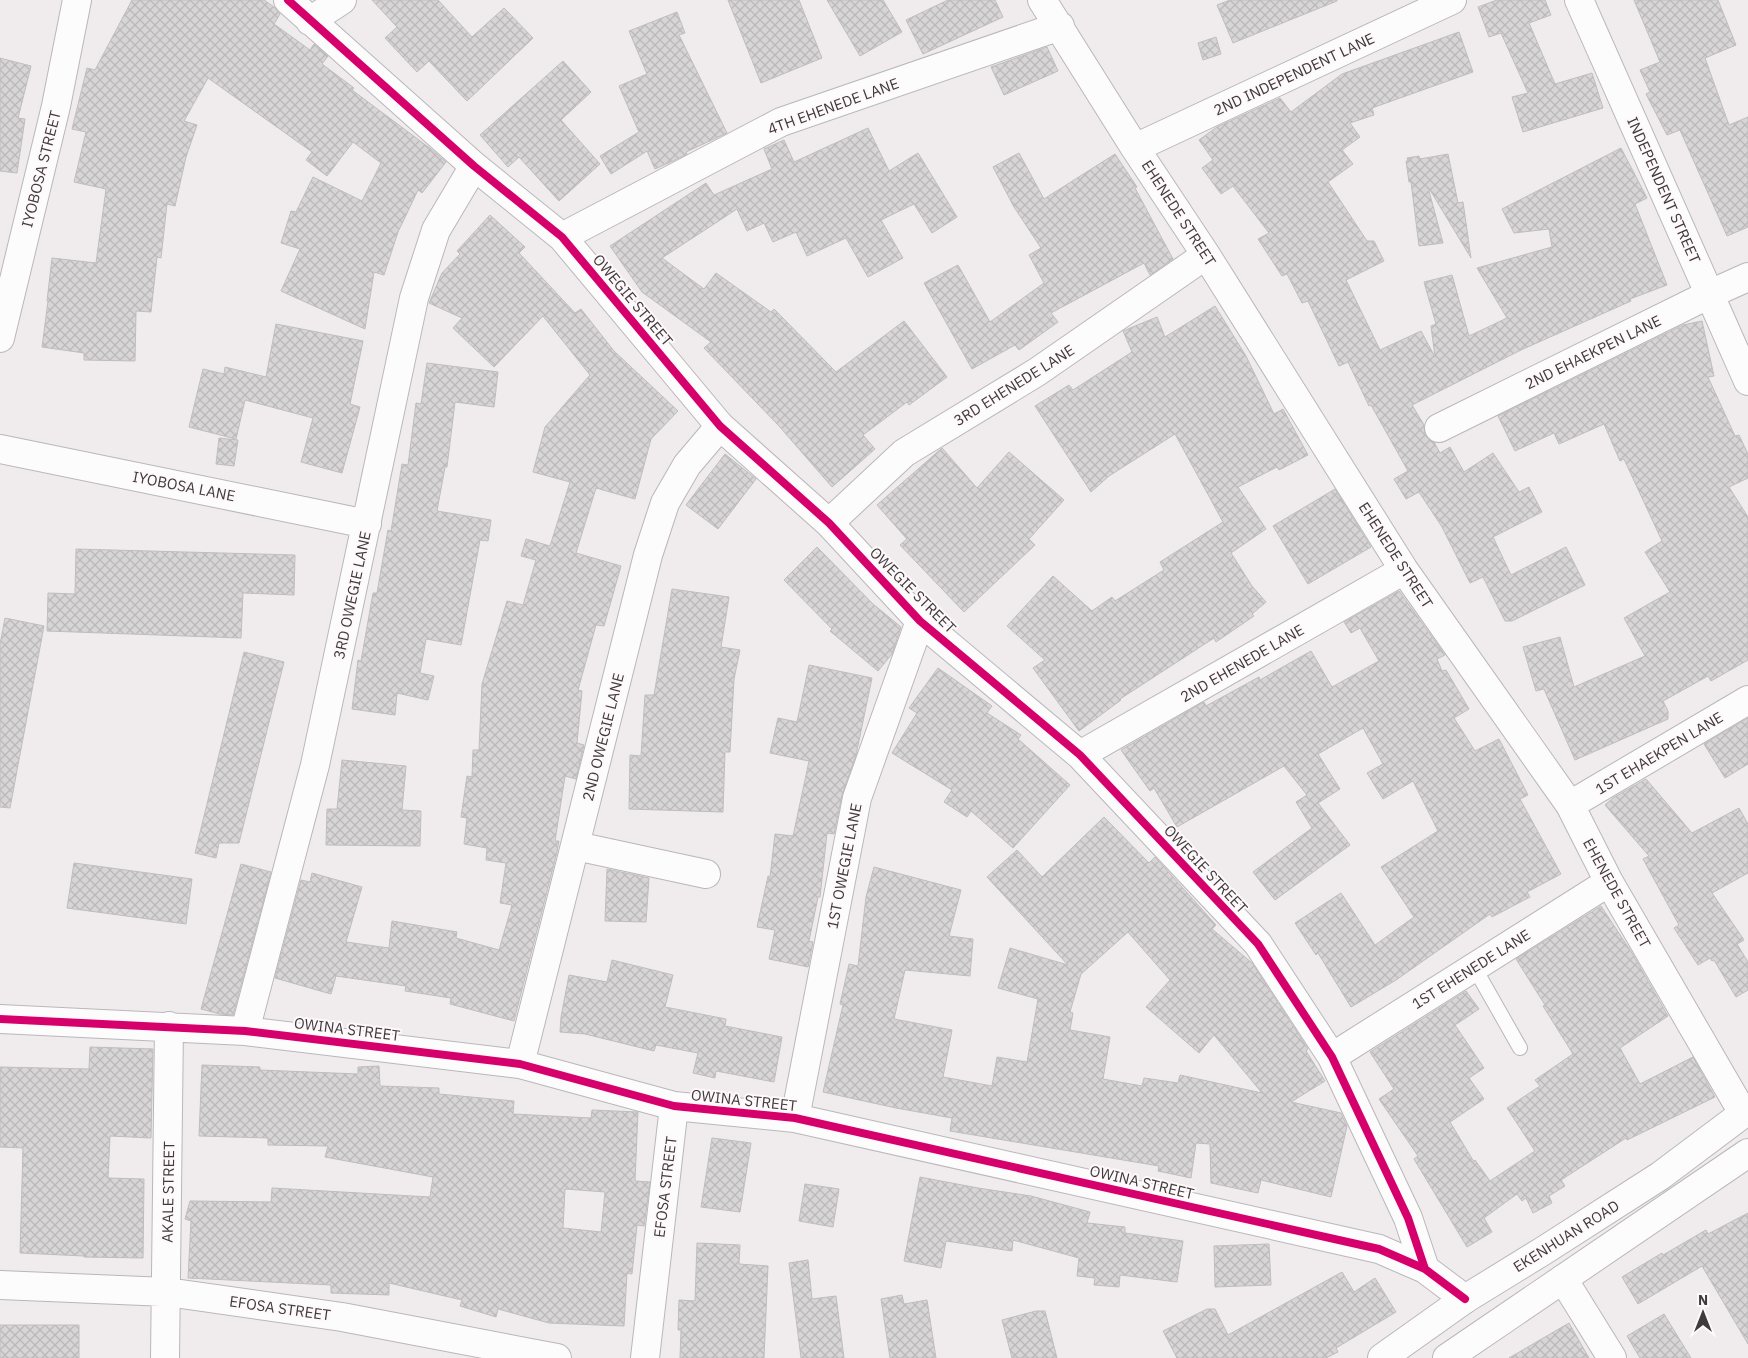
<svg xmlns="http://www.w3.org/2000/svg" width="1748" height="1358" font-family="'IBM Plex Sans',sans-serif">
<style>
.building{fill:url(#building-cross-hatch);stroke:#c0bdbe;fill-rule:evenodd}
.lines{fill:none;stroke-linecap:round;stroke-linejoin:round}
.service-casing{stroke:#bab7b8;stroke-width:16}
.minor-casing{stroke:#bab7b8;stroke-width:30}
.secondary-casing{stroke:#bab7b8;stroke-width:30}
.service{stroke:#fdfcfc;stroke-width:14}
.minor{stroke:#fdfcfc;stroke-width:28}
.secondary{stroke:#fdfcfc;stroke-width:28}
.cycleway-casing{stroke:#fef8fa;stroke-width:11}
.cycleway{stroke:#d6006c;stroke-width:8}
.labels{text-anchor:middle;dominant-baseline:central;stroke-width:4;stroke-linejoin:round;paint-order:stroke}
.street-label{font-size:15px;fill:#3e3b3c;stroke:#fef8fa}
</style>
<defs>
<pattern id="building-cross-hatch" width="8" height="8" patternUnits="userSpaceOnUse" patternTransform="scale(1.25)"><rect width="8" height="8" fill="#d8d5d6"/><path d="M0 0l8 8M0 8l8-8" fill="none" stroke="#bab8b9"/></pattern>
</defs>
<rect width="100%" height="100%" fill="#f0ecee"/>
<path class="building" d="M132,0H264L274,7L280,14L274,24L310,50L314,44L328,56L322,64L354,88L352,90L431,149L446,162L422,193L418,190L398,232L384,275L374,272L365,329L281,291L300,249L281,243L291,211L296,212L313,177L362,201L381,163L353,142L327,176L306,160L312,152L208,78L184,121L197,125L186,157L175,206L167,204L161,258L157,257L151,312L136,311L135,361L84,360V353L42,347L48,301H47L52,258L96,263L106,189L74,182L86,132L72,129L87,68L95,70Z
M372,0H438L472,37L504,8L533,38L467,101L429,61L417,72L385,38L397,27Z
M728,0H799L822,58L761,83Z
M827,0H883L902,32L860,56Z
M948,0H995L1003,17L923,54L906,20Z
M1230,0H1337V1L1233,43L1217,5Z
M1497,0H1545L1551,15L1529,23L1555,84L1592,73L1603,108L1523,132L1512,97L1528,93L1501,33L1489,37L1478,7Z
M1634,0H1718L1736,45L1705,58L1729,125L1748,117V227L1727,236L1680,130L1667,135L1646,94L1650,92L1640,70L1660,62Z
M677,12L685,33L679,35L727,133L686,152L687,154L675,160L655,169L647,151L611,174L600,156L639,132L619,86L647,74L629,31Z
M1459,32L1473,72L1372,108L1374,115L1350,123L1360,137L1342,150L1353,164L1328,182L1367,241H1374L1384,261L1346,280L1380,350L1421,331L1435,357L1431,326L1436,324L1424,282L1452,275L1469,336L1507,318L1477,268L1552,247L1549,229L1514,233L1502,209L1621,148L1647,198L1635,204L1667,285L1630,299L1631,301L1521,350L1412,405L1424,425L1425,435L1434,442L1440,453L1450,447L1464,472L1493,453L1519,492L1529,487L1542,512L1493,537L1511,575L1566,547L1585,585L1512,621H1505L1483,577L1470,583L1442,527L1419,492L1406,499L1394,479L1408,471L1371,405L1369,406L1348,362L1339,366L1308,301L1302,303L1287,274L1282,276L1258,239L1269,233L1233,186L1221,194L1202,168L1213,160L1199,140L1217,127L1280,98L1291,112L1342,74Z
M1216,37L1221,54L1203,60L1198,43Z
M1047,47L1058,71L1004,95L991,67Z
M0,58L31,66L18,118L25,119L17,173L0,171Z
M563,61L591,92L561,120L600,164L559,201L519,157L508,167L480,135Z
M868,128L889,171L918,153L957,217L932,233L914,204L881,220L903,258L868,277L846,238L807,256L796,232L773,242L764,223L747,231L737,209L662,258L704,289L716,273L771,312L774,309L836,372L904,321L947,377L909,405L907,402L863,435L875,449L832,487L779,426L704,348L711,342L642,292L610,246L706,183L714,195L772,169L764,149L784,140L794,162Z
M1019,153L1044,199L1115,154L1137,187L1135,188L1173,259L1150,275L1144,263L1051,313L1058,322L1019,350L1015,345L972,369L924,283L958,265L990,322L1044,283L1029,255L1041,248L1014,207L993,167Z
M1448,154L1458,203L1463,202L1471,258L1430,190L1429,191L1443,243L1419,246L1411,182H1409L1406,161H1408L1407,158L1419,156L1420,159Z
M490,215L525,247L519,253L575,313L581,309L614,351L678,411L651,439L635,499L596,488L576,553L621,566L604,626L596,625L578,690L582,691L577,743L584,745L576,779L565,776L555,841H559L557,852L514,1021L450,1004L451,998L405,991L406,986L336,976L331,994L275,978L301,880L310,882L312,873L362,887L346,942L389,948L392,921L457,932L456,938L499,950L512,905L500,903L506,863L486,860L487,848L464,844L467,818L461,817L467,776L472,777L473,750H479L482,684L507,601L523,605L536,560L521,556L526,539L550,546L570,482L533,472L545,427L590,375L543,316L494,367L453,328L462,318L429,303L442,273L460,254L457,251Z
M1215,306L1246,356L1274,414L1283,409L1308,455L1279,470L1277,467L1238,487L1266,529L1231,553L1252,586L1266,602L1252,614L1254,616L1216,642L1214,638L1120,699L1121,700L1079,731L1033,668L1045,660L1007,626L1053,576L1092,611L1112,597L1115,601L1164,570L1160,562L1223,522L1175,434L1109,476L1091,492L1035,406L1069,385L1073,390L1132,352L1123,331L1157,317L1165,337Z
M1702,321L1714,376L1708,377L1735,436L1739,435L1748,454V478L1729,487L1748,517V660L1711,681L1708,676L1663,701L1668,711V719L1575,760L1544,689L1536,691L1523,647L1560,637L1574,687L1645,656L1624,618L1670,592L1645,552L1662,541L1624,459L1620,461L1604,424L1559,444L1554,433L1515,451L1498,416L1683,325Z
M276,324L363,341L350,404L360,407L342,473L301,462L313,418L245,400L236,439L189,427L203,369L224,374L225,367L266,377Z
M427,363L498,372L494,407L455,402L447,467H445L437,511L491,520L488,541L480,540L461,645L426,639L420,673L434,676L428,700L397,693L395,715L352,709L358,660L361,661L373,593H377L388,530L391,531L402,464L408,465L416,403L421,404Z
M219,438L238,440L234,466L216,464Z
M942,448L977,488L1009,452L1064,500L1029,539L1035,545L964,612L900,545L907,539L877,505Z
M725,454L756,479L718,529L686,505Z
M1335,489L1371,547L1308,584L1273,526Z
M817,547L873,604L901,627L892,654L878,671L830,631L832,629L784,580Z
M76,549L295,555L294,595L243,593L241,638L47,631L48,593L75,594Z
M672,589L729,597L721,647L740,650L734,679L730,752H725L723,812L629,809L630,755L641,756L645,695H654Z
M1399,591L1445,655L1437,659L1442,671L1446,670L1469,709L1454,718L1475,751L1499,739L1528,795L1520,799L1561,874L1527,892L1530,897L1492,917L1490,914L1396,980L1351,1007L1318,953L1316,955L1295,923L1341,893L1375,945L1414,917L1381,867L1438,831L1413,781L1383,799L1367,773L1383,764L1363,728L1318,754L1340,789L1318,803L1350,845L1275,900L1253,872L1312,828L1296,802L1307,795L1284,766L1177,827L1154,788L1150,791L1121,750L1204,702L1206,706L1259,677L1260,680L1311,651L1332,687L1379,661L1360,628L1351,633L1344,622Z
M5,618L44,626L10,808L0,807V644Z
M244,652L284,662L239,843H219L216,858L195,853Z
M809,665L872,678L856,755L842,795L834,834L827,833L820,897H818L809,941L813,942L808,967L769,959L775,930L757,927L768,876L770,877L775,834L793,836L809,761L770,753L778,718L797,722Z
M938,668L992,706L987,713L1021,735L1018,739L1070,785L1013,848L971,811L967,817L944,802L952,790L892,753L917,713L909,708Z
M1748,718V764L1725,778L1704,744Z
M342,760L406,766L402,810L421,811L420,846L326,845L327,809H337Z
M1646,779L1692,833L1739,808L1748,824V873L1712,893L1744,940L1737,944L1748,962V990L1736,997L1714,960L1712,961L1710,958L1698,965L1674,928L1679,925L1643,859L1649,856L1605,805L1613,798Z
M1104,817L1149,863L1155,857L1216,925L1212,929L1252,963L1308,1049L1306,1051L1325,1081L1291,1102L1341,1113L1347,1126L1331,1197L1261,1180L1258,1193L1211,1183L1210,1144L1196,1143L1191,1178L1158,1171L1159,1166L950,1131L952,1118L896,1108L823,1092L843,1005L840,1004L849,964L858,966L866,897L874,867L961,890L949,936L973,939L970,976L905,970L894,1019L952,1030L943,1077L992,1086L997,1057L1027,1062L1038,999L998,988L1010,948L1068,965L987,877L1017,850L1042,877ZM1128,932L1170,980L1146,1007L1199,1053L1214,1035L1262,1093L1180,1075L1178,1083L1144,1078L1142,1086L1103,1079L1110,1037L1070,1030L1073,1013L1070,1012L1081,974Z
M74,863L192,879L186,924L67,908Z
M241,864L271,872L233,1015L220,1014L201,1009Z
M607,869L649,878L646,922L605,921Z
M1601,906L1632,953L1668,1016L1620,1048L1640,1084L1693,1057L1715,1097L1627,1140L1626,1138L1561,1180L1565,1186L1549,1196L1552,1203L1533,1213L1526,1198L1522,1201L1517,1194L1484,1218L1492,1232L1467,1247L1414,1159L1418,1156L1379,1099L1394,1089L1370,1052L1466,991L1479,1009L1455,1025L1484,1068L1469,1078L1484,1099L1450,1122L1474,1162L1475,1160L1490,1181L1535,1151L1507,1108L1540,1086L1535,1080L1573,1054L1543,1006L1545,1005L1516,959Z
M612,960L673,975L665,1007L726,1019L725,1026L782,1037L774,1082L716,1071L715,1078L693,1073L698,1053L656,1045L654,1051L585,1034L560,1032L561,1017L569,975L607,982Z
M90,1047L153,1049L151,1138L110,1136L108,1178L144,1179L143,1258L84,1257V1256L20,1253L23,1148L0,1147V1067L89,1069Z
M202,1065L260,1067V1070L358,1074V1067L379,1066L380,1086L439,1088V1094L514,1101L513,1114L591,1118L592,1110L638,1112L635,1181L650,1182L644,1226L637,1225L632,1274L627,1273L624,1326L549,1323L498,1309L496,1317L460,1306L462,1300L389,1283V1295L331,1293V1285L188,1278L191,1221L185,1219L190,1201L271,1202L272,1188L430,1197L433,1177L325,1157L328,1146L268,1145V1138L199,1136ZM565,1189L605,1192L601,1232L563,1228Z
M712,1138L751,1143L740,1212L701,1207Z
M920,1177L978,1188L1031,1196L1090,1212L1087,1223L1125,1227V1233L1183,1241L1177,1282L1120,1275L1119,1287L1094,1285L1095,1278L1077,1276L1079,1258L1013,1240L1012,1251L946,1241L941,1268L904,1261Z
M805,1184L839,1189L833,1227L799,1221Z
M1748,1213V1344L1702,1266L1638,1304L1622,1277L1662,1253L1663,1255L1706,1230L1708,1234Z
M697,1243L740,1245L739,1264L768,1266L764,1358H680L681,1330H678L679,1300L695,1301Z
M1269,1244L1271,1285L1215,1287L1214,1246Z
M808,1260L812,1299L836,1296L844,1358H801L789,1263Z
M1342,1272L1354,1292L1375,1278L1396,1312L1336,1348L1338,1352L1326,1358H1177L1163,1331L1207,1309H1215L1228,1335Z
M902,1295L904,1304L927,1300L936,1358H890L881,1299Z
M1036,1311H1045L1057,1358H1012L1002,1320Z
M1664,1314L1691,1358H1640L1627,1336Z
M1569,1323L1589,1358H1509Z
M0,1325H79V1358H0Z"/>
<g class="lines">
<defs>
<path id="service" d="M1474,967L1520,1048"/>
<path id="minor" d="M288,0L474,166L562,237L720,426L829,523L920,621L1080,755L1258,944L1332,1057L1408,1218L1425,1269
M1042,0L1135,148L1206,255L1404,570L1570,805L1609,882L1743,1113
M1579,0L1748,381
M310,21L342,0
M1135,148L1452,0
M562,237L781,122L1060,26
M0,338L56,106L77,0
M1439,428L1710,294L1748,277
M0,449L367,524
M829,523L904,453L1037,372L1206,255
M1080,755L1404,570
M1570,805L1748,700
M576,846L706,874
M0,1019L245,1031L520,1064L674,1106L795,1118L1379,1249L1425,1269L1465,1299
M245,1031L315,765L414,298L436,230L474,166
M1332,1057L1609,882
M520,1064L648,555L665,503L687,465L720,426
M795,1118L857,798L920,621
M1563,1279L1612,1358
M0,1285L167,1292L342,1317L557,1358
M165,1358L169,1026
M645,1358L674,1106"/>
<path id="secondary" d="M1382,1358L1465,1299L1543,1251L1660,1176L1748,1110
M1447,1358L1748,1153"/>
</defs>
<use href="#service" class="service-casing"/>
<use href="#minor" class="minor-casing"/>
<use href="#secondary" class="secondary-casing"/>
<use href="#service" class="service"/>
<use href="#minor" class="minor"/>
<use href="#secondary" class="secondary"/>
<defs>
<path id="cycleway" d="M288,0L474,166L562,237L720,426L829,523L920,621L1080,755L1258,944L1332,1057L1408,1218L1425,1269
M0,1019L245,1031L520,1064L674,1106L795,1118L1379,1249L1425,1269L1465,1299"/>
</defs>
<use href="#cycleway" class="cycleway-casing"/>
<use href="#cycleway" class="cycleway"/>
</g>
<g class="labels">
<g class="street-label">
<text transform="translate(1294 74) rotate(-25)">2ND INDEPENDENT LANE</text>
<text transform="translate(833 106) rotate(-20)">4TH EHENEDE LANE</text>
<text transform="translate(41 169) rotate(-76)">IYOBOSA STREET</text>
<text transform="translate(1664 190) rotate(66)">INDEPENDENT STREET</text>
<text transform="translate(1179 213) rotate(57)">EHENEDE STREET</text>
<text transform="translate(633 300) rotate(50)">OWEGIE STREET</text>
<text transform="translate(1593 352) rotate(-26)">2ND EHAEKPEN LANE</text>
<text transform="translate(1014 385) rotate(-32)">3RD EHENEDE LANE</text>
<text transform="translate(184 486) rotate(11)">IYOBOSA LANE</text>
<text transform="translate(1396 555) rotate(57)">EHENEDE STREET</text>
<text transform="translate(913 590) rotate(45)">OWEGIE STREET</text>
<text transform="translate(352 595) rotate(-78)">3RD OWEGIE LANE</text>
<text transform="translate(1242 663) rotate(-30)">2ND EHENEDE LANE</text>
<text transform="translate(603 737) rotate(-76)">2ND OWEGIE LANE</text>
<text transform="translate(1659 753) rotate(-31)">1ST EHAEKPEN LANE</text>
<text transform="translate(844 866) rotate(-79)">1ST OWEGIE LANE</text>
<text transform="translate(1206 869) rotate(47)">OWEGIE STREET</text>
<text transform="translate(1617 893) rotate(61)">EHENEDE STREET</text>
<text transform="translate(1471 969) rotate(-32)">1ST EHENEDE LANE</text>
<text transform="translate(347 1029) rotate(7)">OWINA STREET</text>
<text transform="translate(744 1100) rotate(6)">OWINA STREET</text>
<text transform="translate(1142 1182) rotate(13)">OWINA STREET</text>
<text transform="translate(665 1187) rotate(-83)">EFOSA STREET</text>
<text transform="translate(168 1192) rotate(-89)">AKALE STREET</text>
<text transform="translate(1566 1236) rotate(-32)">EKENHUAN ROAD</text>
<text transform="translate(280 1308) rotate(8)">EFOSA STREET</text>
</g>
</g>
<g transform="translate(1703 1313)" stroke="#fef8fa" stroke-width="4" paint-order="stroke">
<path d="M0-4L9 19L0 12L-9 19Z" fill="#3e3b3c"/>
<text y="-8" font-size="14" font-weight="bold" text-anchor="middle" fill="#3e3b3c">N</text>
</g>
</svg>
